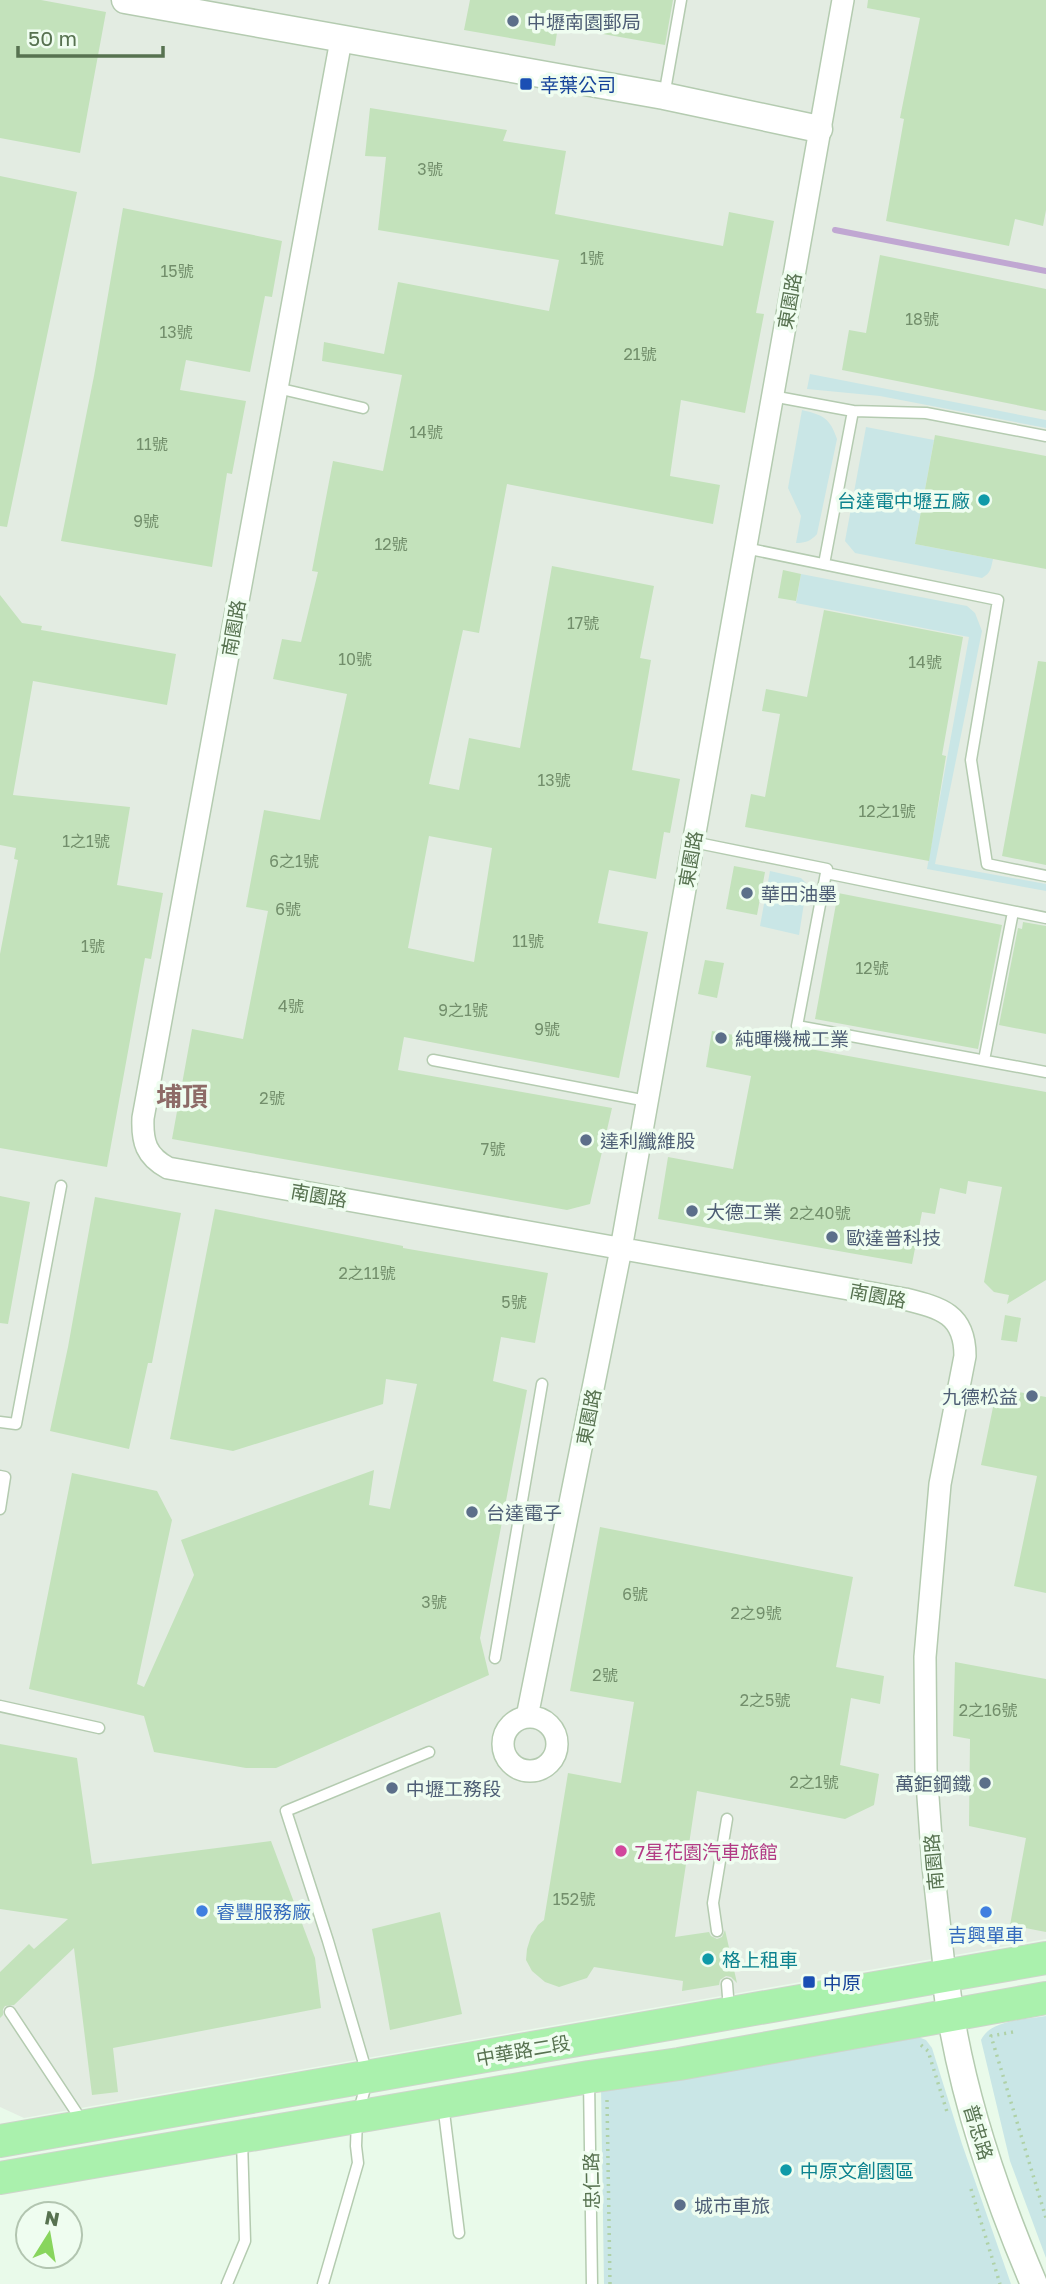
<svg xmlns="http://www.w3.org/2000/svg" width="1046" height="2284" font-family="'Golos Text','Noto Sans TC',sans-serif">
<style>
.industrial{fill:#e3ece2}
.green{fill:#c9e6e6}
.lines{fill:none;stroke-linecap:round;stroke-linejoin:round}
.stream{stroke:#c0a7d2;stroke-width:6}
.building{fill:#c3e2bb;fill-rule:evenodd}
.service-casing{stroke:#b4cbb0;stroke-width:13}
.minor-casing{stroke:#b4cbb0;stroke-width:24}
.tertiary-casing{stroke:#b4cbb0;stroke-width:29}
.primary-casing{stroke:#cdd5ca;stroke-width:34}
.path{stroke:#afd1a7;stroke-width:3.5;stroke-dasharray:2 5;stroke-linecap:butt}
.service{stroke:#fff;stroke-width:10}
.minor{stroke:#fff;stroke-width:21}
.tertiary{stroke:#fff;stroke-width:26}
.primary{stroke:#aaf1ad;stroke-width:32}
.service-dot{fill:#5c6f8a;stroke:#effdf0;stroke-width:2.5}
.transit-dot{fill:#1a4fb4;stroke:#effdf0;stroke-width:2.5}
.culture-dot{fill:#0f9aa8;stroke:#effdf0;stroke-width:2.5}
.hotel-dot{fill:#d1479c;stroke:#effdf0;stroke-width:2.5}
.shop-dot{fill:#3f7fe0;stroke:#effdf0;stroke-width:2.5}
.labels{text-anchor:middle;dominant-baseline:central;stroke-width:7;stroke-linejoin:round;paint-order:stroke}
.number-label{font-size:16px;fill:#728e6b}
.service-label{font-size:19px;fill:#4e5e75;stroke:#effdf0;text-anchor:start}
.transit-label{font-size:19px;fill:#164399;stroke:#effdf0;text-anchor:start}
.street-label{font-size:19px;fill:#577250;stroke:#effdf0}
.culture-label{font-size:19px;fill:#0d838f;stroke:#effdf0;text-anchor:start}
.hotel-label{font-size:19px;fill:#b23c85;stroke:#effdf0;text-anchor:start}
.shop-label{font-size:19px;fill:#366cbe;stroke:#effdf0;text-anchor:start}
.district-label{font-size:26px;font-weight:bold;fill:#8d6b67;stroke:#effdf0}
</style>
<rect width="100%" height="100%" fill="#e9faea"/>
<path class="industrial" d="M0,0H1046V1939L24,2118L0,2107Z"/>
<path class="green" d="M810,374L1046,420V428L880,396L807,389Z
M802,410C823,415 830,418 837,439L817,534C811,541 805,543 796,543L801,516L788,488Z
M866,427L934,440L915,544L993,559C991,568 991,573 982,578L855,553L845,541Z
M801,574L967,606L975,613L982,631L935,864L1046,884V891L927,869L969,637L796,603Z
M770,871L801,878L807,884L799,935L760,926Z
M1046,2016V2258L1010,2161L981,2040C991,2019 1025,2020 1046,2016Z
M916,2036L926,2040L932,2048L962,2144L1011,2284H604L601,2086Z"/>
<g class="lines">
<path class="stream" d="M835,230L1046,271"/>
</g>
<path class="building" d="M0,0H41L106,12L80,153L0,138Z
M470,0H673L665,45L558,26L555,46L464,30Z
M868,0H1046V210L1043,226L1015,219L1009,246L886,221L904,119L900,118L920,18L867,8Z
M370,108L507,130L503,141L566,151L555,214L723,246L729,212L774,221L756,313L764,314L745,413L681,400L670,476L720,485L713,524L507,484L479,633L463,630L429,784L459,790L469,738L520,748L552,566L654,586L640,658L651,660L632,770L680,779L670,833L664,832L656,879L609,870L598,923L648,932L619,1078L404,1037L398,1070L612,1108L590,1204L567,1210L172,1139L192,1029L243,1039L268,911L246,907L264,810L320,820L347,694L273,679L282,639L301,642L318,572L312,571L333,461L383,471L402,375L322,361L324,342L384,354L398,282L549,311L559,260L378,230L386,157L365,156ZM429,836L492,848L474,962L408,948Z
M0,176L77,192L7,527L0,526Z
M123,208L282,241L272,297L265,296L250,372L186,360L180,390L246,401L232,474L227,473L212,567L61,541L94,376Z
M880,255L1046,289V411L842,370L849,330L866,333Z
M935,435L1046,456V569L915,544Z
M783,570L801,574L796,601L778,598Z
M0,595L22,623L42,626L41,630L176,654L167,705L33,681L13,795L130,807L117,885L163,893L151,959L145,958L107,1167L0,1148V954L18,860L14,859L16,848L0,845Z
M824,610L963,637L942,755L946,756L929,861L745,827L751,794L765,797L780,714L762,711L766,689L807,697Z
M1038,661L1046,662V865L1002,856Z
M734,866L765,872L757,915L726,909Z
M838,893L1002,925L978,1049L815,1019Z
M1023,922L1046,926V1034L999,1025L1018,928L1022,929Z
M705,960L724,963L717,998L698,994Z
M712,1031L1046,1092V1280L1007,1304L1009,1295L994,1292L984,1282L1002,1187L968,1181L966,1194L940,1188L935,1214L922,1212L912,1264L658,1219L668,1157L733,1169L751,1076L706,1067Z
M0,1196L30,1202L8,1324L0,1323Z
M95,1197L181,1213L152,1363H148L129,1449L50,1431L68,1347Z
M215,1209L403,1246V1248L548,1273L535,1343L501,1337L493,1381L527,1390L480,1638L489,1675L276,1768H246L154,1752L144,1716L29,1689L72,1473L157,1491L172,1520L137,1684L144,1687L194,1575L181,1540L374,1470L369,1505L390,1509L417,1384L386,1379L383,1404L233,1451L170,1439Z
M1005,1315L1021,1318L1017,1342L1001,1340Z
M997,1388L1046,1397V1593L1014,1586L1037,1476L981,1465Z
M600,1527L853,1577L836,1667L884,1676L880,1704L851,1698L840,1765L879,1774L874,1805L845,1819L697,1791L675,1937L709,1932L711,1936L717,1939L722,1937L725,1930L737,1983L731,1977L726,1976L720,1980L719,1985L682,1991L683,1981L594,1967L587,1978L559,1987L545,1982L532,1971L526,1960L527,1949L531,1936L538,1925L544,1920L568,1773L621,1783L634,1702L570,1691Z
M955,1662L1046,1679V1932L1010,1925L1026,1838L969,1826L970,1739L953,1736Z
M0,1744L77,1758L92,1864L271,1841L315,1958L321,2008L113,2048L118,2092L92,2095L74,1948L14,2005L5,2006L3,2009V2015L0,2018V1972L29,1944L34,1949L68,1919L0,1909Z
M440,1912L462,2014L390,2030L372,1929Z"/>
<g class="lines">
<defs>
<path id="service" d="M664,96L681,0
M277,388L363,408
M772,396L853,411L926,413L1046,436
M745,548L998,600L971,760L987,864L1046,876
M824,564L853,411
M693,842L827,869L826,873L1046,918
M826,873L797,1026L1046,1072
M433,1060L647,1101
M984,1060L1013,912
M0,1422L16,1424L61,1186
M0,1476L5,1477L0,1509
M520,1506L568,1515
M495,1658L542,1384
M0,1706L99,1728
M717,1931L713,1903L727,1819
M727,1984L729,2009
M10,2012L84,2124
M589,2080L592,2284
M443,2104L459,2233
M227,2284L245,2241L242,2140
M323,2284L358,2163L356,2146L357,2118L368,2077L328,1941L286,1811L429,1752"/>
<path id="minor" d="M341,40L143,1118C142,1142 146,1156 168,1168L905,1299C941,1308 965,1314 965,1356L940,1484L925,1657L926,1769L933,1866L945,1975
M527,1717L621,1249L843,0
M503 1744a27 27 0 1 1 54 0a27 27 0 1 1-54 0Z"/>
<path id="tertiary" d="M125,0L664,96L819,129
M945,1975C957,2082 992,2186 1034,2284"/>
<path id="primary" d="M0,2141L1046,1958
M0,2178L589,2077L679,2064L1046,1998"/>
</defs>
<use href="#service" class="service-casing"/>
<use href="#minor" class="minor-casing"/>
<use href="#tertiary" class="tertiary-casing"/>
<use href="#primary" class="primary-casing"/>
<path class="path" d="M1013,2032L991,2036L1046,2218
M921,2045L928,2051L948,2115
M607,2100L610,2284
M971,2189L1000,2284"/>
<use href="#service" class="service"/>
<use href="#minor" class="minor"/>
<use href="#tertiary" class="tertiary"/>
<use href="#primary" class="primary"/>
</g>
<g class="service-dot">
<circle cx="513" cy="21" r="7"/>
<circle cx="747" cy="893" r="7"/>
<circle cx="721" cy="1038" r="7"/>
<circle cx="586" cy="1140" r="7"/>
<circle cx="692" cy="1211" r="7"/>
<circle cx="832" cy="1237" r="7"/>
<circle cx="1032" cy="1396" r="7"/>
<circle cx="472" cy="1512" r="7"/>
<circle cx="985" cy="1783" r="7"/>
<circle cx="392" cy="1788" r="7"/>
<circle cx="680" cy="2205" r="7"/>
</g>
<g class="transit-dot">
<rect x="519" y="77" width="14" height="14" rx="3.5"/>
<rect x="802" y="1975" width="14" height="14" rx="3.5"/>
</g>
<g class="culture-dot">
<circle cx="984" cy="500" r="7"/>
<circle cx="708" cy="1959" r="7"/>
<circle cx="786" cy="2170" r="7"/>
</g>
<circle class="hotel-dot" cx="621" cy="1851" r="7"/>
<g class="shop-dot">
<circle cx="202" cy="1911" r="7"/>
<circle cx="986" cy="1912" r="7"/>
</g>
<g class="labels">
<g class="number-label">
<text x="430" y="169">3號</text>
<text x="592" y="258">1號</text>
<text x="177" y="271">15號</text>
<text x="922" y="319">18號</text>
<text x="176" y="332">13號</text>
<text x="640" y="354">21號</text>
<text x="426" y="432">14號</text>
<text x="152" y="444">11號</text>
<text x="146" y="521">9號</text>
<text x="391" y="544">12號</text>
<text x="583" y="623">17號</text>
<text x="355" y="659">10號</text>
<text x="925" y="662">14號</text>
<text x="554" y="780">13號</text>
<text x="887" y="811">12之1號</text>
<text x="86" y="841">1之1號</text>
<text x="294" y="861">6之1號</text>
<text x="288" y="909">6號</text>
<text x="528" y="941">11號</text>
<text x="93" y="946">1號</text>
<text x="872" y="968">12號</text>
<text x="291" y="1006">4號</text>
<text x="463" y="1010">9之1號</text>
<text x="547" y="1029">9號</text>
<text x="272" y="1098">2號</text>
<text x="493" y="1149">7號</text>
<text x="820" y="1213">2之40號</text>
<text x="367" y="1273">2之11號</text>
<text x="514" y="1302">5號</text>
<text x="635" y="1594">6號</text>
<text x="434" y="1602">3號</text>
<text x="756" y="1613">2之9號</text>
<text x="605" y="1675">2號</text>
<text x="765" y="1700">2之5號</text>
<text x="988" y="1710">2之16號</text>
<text x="814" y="1782">2之1號</text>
<text x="574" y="1899">152號</text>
</g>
<g class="service-label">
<text x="527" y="21">中壢南園郵局</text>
<text x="761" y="893">華田油墨</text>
<text x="735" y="1038">純暉機械工業</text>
<text x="600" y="1140">達利纖維股</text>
<text x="706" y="1211">大德工業</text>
<text x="846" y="1237">歐達普科技</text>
<text x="1018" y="1396" text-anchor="end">九德松益</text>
<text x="486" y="1512">台達電子</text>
<text x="971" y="1783" text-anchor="end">萬鉅鋼鐵</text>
<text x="406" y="1788">中壢工務段</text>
<text x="694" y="2205">城市車旅</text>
</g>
<g class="transit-label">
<text x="540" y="84">幸葉公司</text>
<text x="823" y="1982">中原</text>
</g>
<g class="street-label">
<text transform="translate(789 301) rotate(-80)">東園路</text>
<text transform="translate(233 628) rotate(-80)">南園路</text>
<text transform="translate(690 859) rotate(-80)">東園路</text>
<text transform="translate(319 1195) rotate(10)">南園路</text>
<text transform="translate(878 1295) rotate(11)">南園路</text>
<text transform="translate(588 1417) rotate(-79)">東園路</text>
<text transform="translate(933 1862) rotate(-95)">南園路</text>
<text transform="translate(523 2050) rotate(-10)">中華路二段</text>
<text transform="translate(979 2132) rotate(73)">普忠路</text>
<text transform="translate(591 2181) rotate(-91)">忠仁路</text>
</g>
<g class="culture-label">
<text x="970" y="500" text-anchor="end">台達電中壢五廠</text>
<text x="722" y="1959">格上租車</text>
<text x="800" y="2170">中原文創園區</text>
</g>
<g class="hotel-label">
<text x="635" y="1851">7星花園汽車旅館</text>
</g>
<g class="shop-label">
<text x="216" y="1911">睿豐服務廠</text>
<text x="986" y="1934" text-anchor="middle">吉興單車</text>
</g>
<g class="district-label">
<text x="182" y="1096">埔頂</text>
</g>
</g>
<g transform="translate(49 2235) rotate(11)"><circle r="33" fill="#effdf0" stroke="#b2c5b0" stroke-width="2"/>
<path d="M0-5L12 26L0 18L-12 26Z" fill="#88d55d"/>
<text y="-10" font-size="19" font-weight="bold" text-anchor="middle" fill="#577250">N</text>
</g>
<path d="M18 46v10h145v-10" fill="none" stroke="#577250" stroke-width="3.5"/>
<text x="28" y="46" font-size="21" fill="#577250" stroke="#effdf0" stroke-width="5" paint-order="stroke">50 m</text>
</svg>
